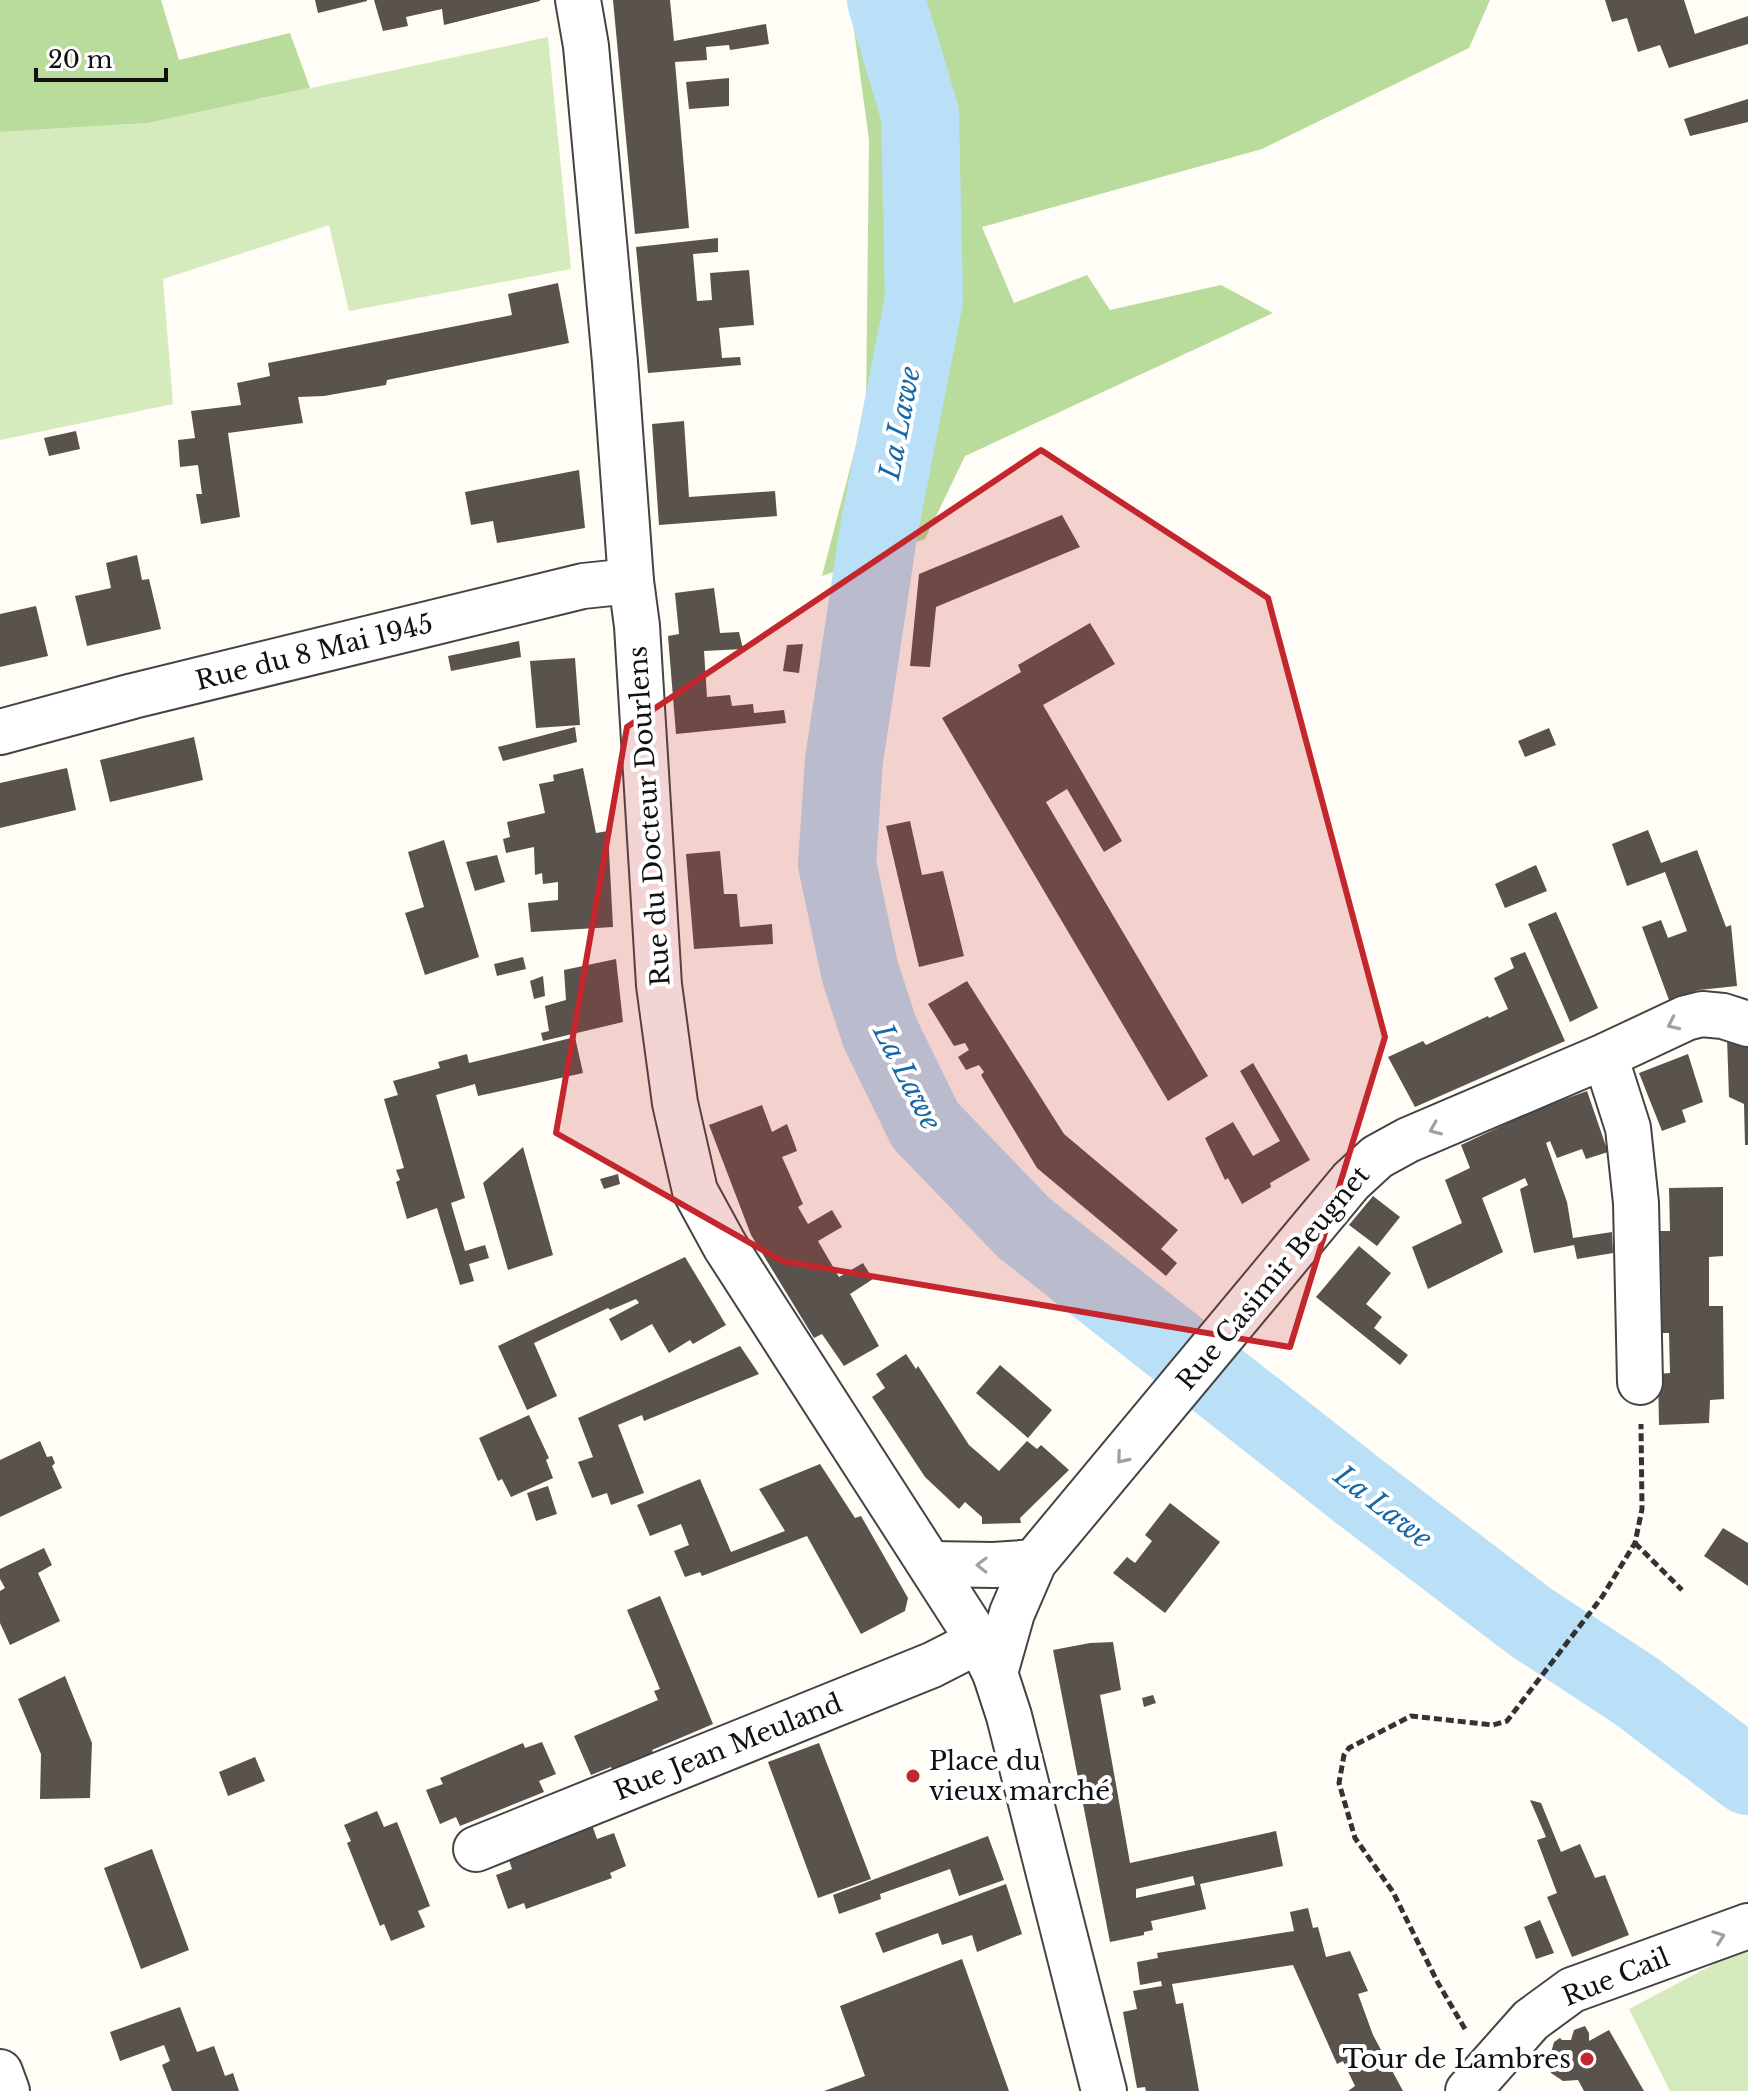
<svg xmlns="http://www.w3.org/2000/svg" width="1748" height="2091" font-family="'Libre Baskerville',serif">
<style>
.green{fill:#d5ebbd}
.forest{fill:#b9dc9c}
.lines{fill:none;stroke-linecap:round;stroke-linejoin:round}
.river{stroke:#b9e0f7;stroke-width:78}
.building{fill:#5a524d;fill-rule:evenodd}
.minor-casing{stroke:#444;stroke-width:48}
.tertiary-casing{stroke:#444;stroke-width:48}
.path{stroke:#333;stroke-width:5;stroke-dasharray:8 4;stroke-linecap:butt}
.minor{stroke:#fff;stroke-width:44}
.tertiary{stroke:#fff;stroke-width:44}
.oneway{stroke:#a0a0a0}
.marked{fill:#c4262e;fill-opacity:0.2;stroke:#c4262e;stroke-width:6;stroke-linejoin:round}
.poi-dot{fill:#c4262e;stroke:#fff;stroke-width:3}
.labels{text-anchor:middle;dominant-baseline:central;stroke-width:8;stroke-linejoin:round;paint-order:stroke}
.street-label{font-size:26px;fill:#111;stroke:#fff}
.poi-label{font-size:26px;fill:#111;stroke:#fff;text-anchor:start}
.water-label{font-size:28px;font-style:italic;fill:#1768a6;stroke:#fff}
</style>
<rect width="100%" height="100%" fill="#fffdf5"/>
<path class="green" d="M548,37L571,269L349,311L329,225L163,279L173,404L0,440V132L148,123Z
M1748,1946V2091H1670L1629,2009Z"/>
<path class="forest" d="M0,0H161L179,60L290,33L310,88L148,123L0,132Z
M850,0H1490L1469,48L1262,149L982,227L1014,303L1087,275L1110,310L1221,285L1273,313L965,456L925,539L822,576L866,407L869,140Z"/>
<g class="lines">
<path class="river" d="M886,0L920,114L924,300L879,529L844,760L837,864L860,972L880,1033L925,1125L1024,1228L1361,1493L1532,1623L1636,1691L1748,1776"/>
</g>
<path class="building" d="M315,0H367V1L318,13Z
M374,0H540V1L444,25L442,9L406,17L408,26L383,31Z
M613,0H670L674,41L766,24L769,44L730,50L729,45L706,47L707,60L675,62L689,228L635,234Z
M1605,0H1684L1695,34L1748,16V44L1669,68L1660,45L1638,52L1627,18L1612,22Z
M729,78V106L689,109L686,82Z
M1748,99V122L1690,136L1684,119Z
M718,238V252L693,254L697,301L712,300L710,273L749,270L754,325L719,328L722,358L740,357L741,365L648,373L636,247Z
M558,283L569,343L387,380L386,385L324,396L298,397L303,423L228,433L240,517L201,524L196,494H202L198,465L180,467L178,440L195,438L191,411L241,405L237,383L270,376L268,363L512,315L508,294Z
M684,421L689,497L775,491L777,516L659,525L652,424Z
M76,431L80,449L49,456L44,438Z
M579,470L585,528L497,543L493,521L471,525L465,492Z
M1062,515L1080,547L936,607L930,667L910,666L919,574Z
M137,555L142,580L149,579L161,629L87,646L75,596L111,588L106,563Z
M714,588L720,633L739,632L743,649L704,651L707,697L730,695L732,706L753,704L754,713L784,710L786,723L676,734L668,636L679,634L675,593Z
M36,606L48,656L0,667V614Z
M1090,623L1115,664L1043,705L1122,841L1104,852L1067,789L1046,802L1208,1076L1168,1101L942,718L1021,672L1018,665Z
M519,641L521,657L451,671L448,656Z
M803,644L799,673L783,671L787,645Z
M575,658L580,725L536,728L530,661Z
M575,727L577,742L503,761L498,747Z
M1549,728L1556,745L1525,757L1518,741Z
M194,737L203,780L110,802L100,760Z
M67,768L76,810L0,828V783Z
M583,768L596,833L608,831L613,927L531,932L528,903L558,900V882L543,884L542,873L535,875L534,847L506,853L503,839L510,837L507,822L545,813L539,784L554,781L553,775Z
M910,821L922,875L943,871L964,956L919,967L886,826Z
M1648,830L1661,863L1697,850L1726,927L1731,925L1737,986L1699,990L1669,1000L1642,927L1661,920L1668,938L1687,931L1665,872L1627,886L1612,844Z
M444,840L479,957L425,975L405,913L424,907L408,852Z
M720,851L724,894H737L740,927L772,924L773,944L694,949L686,854Z
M497,855L505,882L475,891L466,862Z
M1536,865L1547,891L1505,908L1495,884Z
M1556,912L1598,1008L1570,1022L1528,924Z
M1525,952L1565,1041L1415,1107L1388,1057L1423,1041L1426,1045L1488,1016L1489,1018L1508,1009L1494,978L1514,968L1510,958Z
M523,957L526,969L497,976L494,964Z
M616,959L623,1022L543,1041L541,1033L549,1031L545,1006L566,1000L564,970Z
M543,976L545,996L534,999L530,981Z
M967,981L1064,1134L1178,1230L1161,1249L1177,1263L1166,1276L1037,1168L981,1075L984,1072L979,1065L966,1070L958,1057L969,1050L965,1043L954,1046L928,1004Z
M575,1037L583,1073L478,1096L475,1084L436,1095L465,1198L451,1203L465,1251L485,1245L489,1258L469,1264L474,1281L460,1285L437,1208L407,1219L396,1182L400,1180L396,1170L404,1168L384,1099L398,1095L393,1081L440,1068L438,1062L467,1054L469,1063Z
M1727,1037L1748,1043V1145H1745L1744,1104L1729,1097Z
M1688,1054L1703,1102L1682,1110L1686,1122L1662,1131L1639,1073Z
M1253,1063L1310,1160L1270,1183L1271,1187L1242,1204L1228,1178L1225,1180L1205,1138L1233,1122L1253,1156L1280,1141L1240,1071Z
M1587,1091L1608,1152L1586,1159L1582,1149L1557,1158L1550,1141L1546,1143L1567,1202L1573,1238L1612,1232L1613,1253L1577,1259L1574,1245L1534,1253L1520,1189L1528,1185L1525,1178L1482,1198L1503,1252L1428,1289L1412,1247L1462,1223L1445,1180L1470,1168L1461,1145L1538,1109Z
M762,1105L772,1132L787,1124L795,1145L797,1151L782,1157L803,1204L798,1207L808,1224L832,1210L842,1227L818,1241L839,1277L863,1263L873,1279L850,1294L879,1346L844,1366L822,1334L814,1338L751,1235L709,1125Z
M523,1147L553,1255L508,1270L483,1183Z
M618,1174L620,1184L604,1189L600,1179Z
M1723,1187V1256L1709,1257V1306H1723L1724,1399L1710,1400L1709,1423L1659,1425L1658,1374L1670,1373L1669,1333H1658L1657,1231H1670L1669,1188Z
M1373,1196L1400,1217L1377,1246L1349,1225Z
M1359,1246L1391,1273L1366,1304L1382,1317L1374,1328L1408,1355L1400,1365L1316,1297Z
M685,1257L726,1325L693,1344L690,1340L669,1353L652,1324L621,1341L609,1319L639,1303L636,1299L610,1310L608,1308L534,1343L557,1396L527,1410L498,1346Z
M740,1346L759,1374L644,1421L642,1415L618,1425L644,1493L611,1505L607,1493L592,1498L578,1462L593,1457L578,1418Z
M906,1354L916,1369L918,1366L969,1445L999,1471L1027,1441L1037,1449L1041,1445L1069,1470L1020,1518L1021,1523L982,1524V1517L965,1502L959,1509L925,1477L872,1397L885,1388L876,1374Z
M1000,1365L1052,1410L1028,1438L976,1393Z
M529,1415L549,1458L546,1460L553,1478L511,1497L502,1479L498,1481L479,1438Z
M40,1441L47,1457L52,1456L55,1463L52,1466L62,1488L0,1517V1460Z
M820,1464L855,1518L861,1516L908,1598L905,1611L861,1634L807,1536L702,1576L700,1572L685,1577L674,1551L689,1545L681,1524L650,1536L637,1505L700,1479L731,1552L785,1531L759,1489Z
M548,1486L557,1514L536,1521L527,1493Z
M1170,1503L1220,1542L1165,1613L1113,1573L1127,1557L1135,1563L1152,1541L1145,1535Z
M1723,1528L1748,1543V1586L1704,1556Z
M44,1548L52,1565L38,1573L60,1621L10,1645L0,1623V1591L5,1588L0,1579V1569Z
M660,1596L713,1724L652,1750L655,1757L615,1774L611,1767L591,1775L574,1736L658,1700L654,1691L660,1689L627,1610Z
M1113,1642L1121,1690L1100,1695L1130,1863L1276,1831L1283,1866L1200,1884L1206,1909L1151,1921L1153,1930L1144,1932V1935L1110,1942L1053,1650L1090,1643ZM1193,1876L1195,1885L1136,1898V1889Z
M65,1676L92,1743L90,1798L40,1799L41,1754L18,1699Z
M1153,1695L1156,1703L1144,1707L1142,1698Z
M542,1742L556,1774L539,1781L544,1792L460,1826L456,1817L440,1824L426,1790L443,1784L440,1778L523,1743L525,1748Z
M819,1743L871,1879L818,1898L768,1762Z
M255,1757L265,1781L228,1796L219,1772Z
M1530,1800L1541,1803L1561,1852L1580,1844L1595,1878L1605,1875L1629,1935L1572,1957L1547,1897L1557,1893L1537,1840L1546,1837Z
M377,1811L384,1827L397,1822L430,1906L418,1911L425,1927L391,1941L384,1924L380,1926L347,1843L351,1841L344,1825Z
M592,1825L597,1839L614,1833L626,1866L610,1873L612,1878L526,1909L524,1903L508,1909L496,1875L512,1869L508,1857Z
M988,1836L1004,1880L959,1896L950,1869L880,1894L881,1899L839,1914L833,1895Z
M152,1849L189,1950L141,1969L104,1868Z
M1006,1884L1022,1934L977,1952L972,1935L942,1945L938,1933L883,1953L875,1933Z
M1308,1908L1313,1928L1318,1927L1326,1957L1350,1951L1368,1991L1358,1994L1373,2035L1403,2091H1348L1355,2086L1343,2061L1337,2064L1293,1965L1172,1984L1176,2004L1183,2003L1199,2091H1146L1145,2087L1137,2088L1123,2012L1137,2009L1133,1991L1162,1986L1161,1981L1140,1985L1137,1962L1158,1958L1157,1953L1294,1931L1290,1912Z
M1540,1920L1554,1953L1536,1959L1524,1927Z
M962,1959L1009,2091H824L865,2076L840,2006Z
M180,2007L197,2052L214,2046L225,2076L233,2073L239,2091H172L162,2065L170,2061L164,2045L120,2061L110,2032Z
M1585,2026L1589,2033V2041L1609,2030L1644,2091H1584L1578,2080L1563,2081L1551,2073L1549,2060L1554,2042L1560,2038L1562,2040H1571L1574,2030Z"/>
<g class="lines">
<defs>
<path id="minor" d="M0,732L133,696L583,586L631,581
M1605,1056L1628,1128L1636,1203L1640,1382
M930,1564L994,1565L1034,1562
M995,1673L1012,1613L1034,1562L1351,1181L1377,1157L1408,1140L1605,1056L1686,1018L1702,1014L1723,1016L1748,1024
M476,1849L932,1665L979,1641
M0,2072L7,2091
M1468,2091L1531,2020L1572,1990L1748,1926"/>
<path id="tertiary" d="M578,0L586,46L615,362L631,581L637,626L659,985L675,1103L695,1191L725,1246L979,1641L995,1673L1009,1716L1104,2091"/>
</defs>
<use href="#minor" class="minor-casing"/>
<use href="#tertiary" class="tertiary-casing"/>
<path class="path" d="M1635,1543L1682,1590
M1465,2029L1438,1983L1393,1892L1355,1838L1339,1783L1344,1755L1349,1748L1411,1716L1493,1725L1507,1721L1602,1597L1635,1543L1642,1509L1641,1424"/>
<use href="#minor" class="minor"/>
<use href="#tertiary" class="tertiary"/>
</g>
<defs><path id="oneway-chevron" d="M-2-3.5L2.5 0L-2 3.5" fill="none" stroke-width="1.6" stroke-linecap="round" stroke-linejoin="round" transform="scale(2)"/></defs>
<g class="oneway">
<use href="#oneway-chevron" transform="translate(1673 1024) rotate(155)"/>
<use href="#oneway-chevron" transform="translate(1435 1129) rotate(157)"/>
<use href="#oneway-chevron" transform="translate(1122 1458) rotate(130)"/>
<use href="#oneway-chevron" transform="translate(982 1565) rotate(-179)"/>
<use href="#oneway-chevron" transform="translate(1719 1937) rotate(-20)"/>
</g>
<path class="marked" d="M1041,450L1268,598L1385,1037L1290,1347L782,1261L556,1133L627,727Z"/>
<g class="poi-dot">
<circle cx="913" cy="1776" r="8"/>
<circle cx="1587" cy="2059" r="8"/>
</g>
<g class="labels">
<g class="street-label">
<text transform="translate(314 652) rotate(-14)">Rue du 8 Mai 1945</text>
<text transform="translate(649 816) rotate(-94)">Rue du Docteur Dourlens</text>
<text transform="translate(1273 1278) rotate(-50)">Rue Casimir Beugnet</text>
<text transform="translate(728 1747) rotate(-22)">Rue Jean Meuland</text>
<text transform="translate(1616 1977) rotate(-22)">Rue Cail</text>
</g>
<g class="poi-label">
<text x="929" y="1761">Place du<tspan x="929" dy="30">vieux marché</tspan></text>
<text x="1571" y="2059" text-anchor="end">Tour de Lambres</text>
</g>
<g class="water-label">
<text transform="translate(900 423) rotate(-79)">La Lawe</text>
<text transform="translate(907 1077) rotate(63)">La Lawe</text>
<text transform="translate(1383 1507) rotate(38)">La Lawe</text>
</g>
</g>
<path d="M36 68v12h130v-12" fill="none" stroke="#111111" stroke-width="4"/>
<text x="48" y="68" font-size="24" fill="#111111" stroke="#ffffff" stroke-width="6" paint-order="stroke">20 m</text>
</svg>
